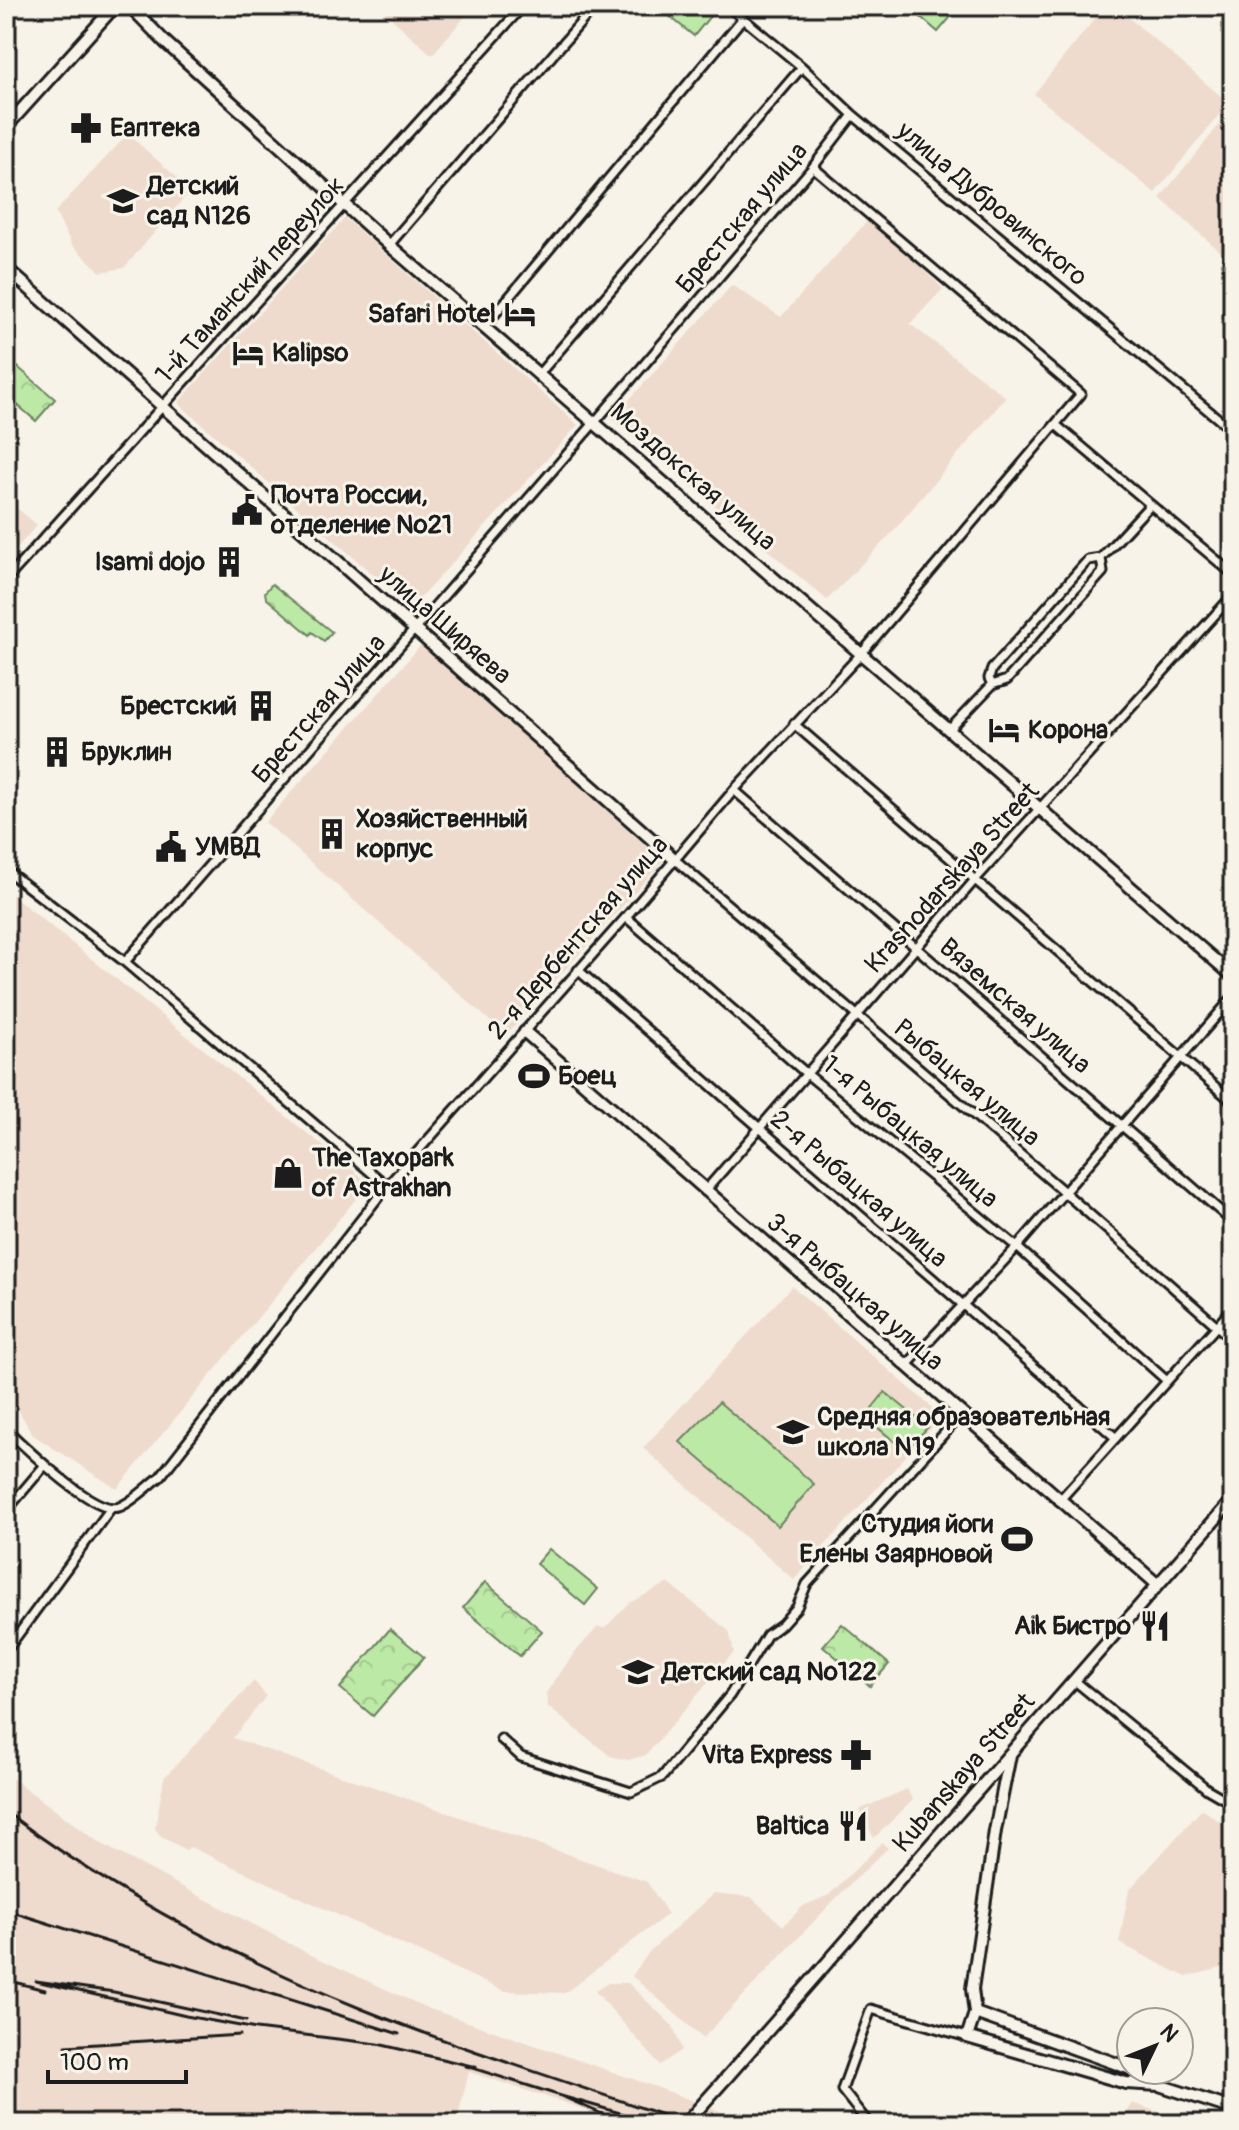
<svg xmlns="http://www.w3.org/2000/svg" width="1239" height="2130" font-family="Pangolin,sans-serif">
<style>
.built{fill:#eedbcd}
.park{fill:url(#park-crowns);stroke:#6c8261;stroke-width:2}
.pitch{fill:#bde9a6;stroke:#6c8261;stroke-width:2}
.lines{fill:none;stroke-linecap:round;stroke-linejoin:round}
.street-casing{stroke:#1c1c1c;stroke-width:13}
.secondary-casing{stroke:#1c1c1c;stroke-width:16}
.street{stroke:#f7f3e8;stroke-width:7}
.secondary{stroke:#f7f3e8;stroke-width:10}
.rail{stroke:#1c1c1c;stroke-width:3}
.secondary-bridge-casing{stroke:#1c1c1c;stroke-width:16;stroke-linecap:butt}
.secondary-bridge{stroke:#f7f3e8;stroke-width:10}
.labels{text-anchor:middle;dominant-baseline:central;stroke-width:6;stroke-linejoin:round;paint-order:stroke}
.poi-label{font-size:26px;font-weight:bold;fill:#1c1c1c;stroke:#f7f3e8;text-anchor:start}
.street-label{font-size:26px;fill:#1c1c1c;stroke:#f7f3e8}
</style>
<defs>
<pattern id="park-crowns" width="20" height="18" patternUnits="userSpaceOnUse" patternTransform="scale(2)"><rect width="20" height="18" fill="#bde9a6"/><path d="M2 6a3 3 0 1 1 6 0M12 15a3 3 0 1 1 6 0" fill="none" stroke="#a2c78e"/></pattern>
</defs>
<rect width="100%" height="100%" fill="#f7f3e8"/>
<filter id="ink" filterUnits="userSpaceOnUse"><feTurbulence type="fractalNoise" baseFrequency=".0125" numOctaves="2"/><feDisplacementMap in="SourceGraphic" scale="16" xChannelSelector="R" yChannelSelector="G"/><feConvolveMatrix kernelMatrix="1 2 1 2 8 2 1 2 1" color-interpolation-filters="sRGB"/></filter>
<g filter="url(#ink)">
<path class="built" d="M378,6H474L432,55Z
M1105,6H1115L1229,103L1155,193L1034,94Z
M1233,108V263L1160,198Z
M128,134L191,190L124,268L101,272L72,245L55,212Z
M871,217L943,289L910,324L1006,397L890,535L827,600L612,419L732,285L781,317Z
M345,218L578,425L411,608L178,403Z
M6,499L37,525L6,560Z
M422,644L663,861L506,1035L265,822Z
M6,890L369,1183L117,1489L33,1435L6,1389Z
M792,1286L942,1416L794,1580L643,1448Z
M668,1583L729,1631L734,1652L646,1755L628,1760L610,1756L548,1707L546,1693L575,1652L598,1627L605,1628L629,1603Z
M254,1681L266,1696L233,1738L647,1882L668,1914L565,1993L504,1991L190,1847L186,1850L162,1837L155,1829L164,1778Z
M6,1774L100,1843L309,1954L427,2008L659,2088L753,2124H631L469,2072L456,2124H6Z
M907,1789L913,1800L874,1838L859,1810Z
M1202,1809L1233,1831V1965L1186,1977L1119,1943L1129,1890Z
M882,1843L888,1848L839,1895L703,2038L632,1976L649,1952L714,1893L751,1897L783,1926L803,1906L829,1895Z
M608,1983H628L673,2026L682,2050L660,2065L595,1991Z
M1132,2103L1193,2124H1122Z"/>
<path class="park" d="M657,6H700L711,15L694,36Z
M6,357L55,399L36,421L6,395Z
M272,584L332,632L324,641L312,632L310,635L266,598L265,592Z
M485,1582L542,1631L520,1656L463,1608Z
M842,1624L889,1664L870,1686L823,1646Z
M390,1629L424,1657L373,1716L340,1688Z"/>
<path class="pitch" d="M908,6H960L938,32Z
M885,1392L928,1427L906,1451L865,1417Z
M719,1402L814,1484L778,1526L680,1442Z
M549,1549L598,1589L585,1605L536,1564Z"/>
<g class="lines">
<defs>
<path id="street" d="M728,6L802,67L853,115L1233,431
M389,245L595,6
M485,326L743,18
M539,374L802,67
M1056,425L1233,574
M6,580L523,6
M992,685L1007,680L1103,572L1101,558L1149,506
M794,724L1233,1102
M950,729L992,685L989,678L992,669L1088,560L1101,558
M734,790L1233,1222
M673,858L1063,1191L1233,1340
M6,870L125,962L387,1186
M626,917L807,1074L1017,1247L1167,1381
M125,962L595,422L813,167L853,115
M578,970L1116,1438
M705,1191L974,881L1233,595
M907,1365L1017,1247L1233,997
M6,1429C25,1447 94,1515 119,1507C133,1502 148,1486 160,1477L387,1186L626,917L734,790L862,653L1081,394L813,167
M1059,1501L1233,1308
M6,1511L45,1465
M6,1651L111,1508
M1075,1681L1207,1789L1233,1804
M501,1739L521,1757L631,1792L662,1777L730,1695L767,1635L782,1624L797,1607L807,1584L962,1414
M869,2124L842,2090L871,2009L967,2037"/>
<path id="secondary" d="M130,6L165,42L389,245L1233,976
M6,127L115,6
M6,268C227,466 452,660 673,858
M525,1032L1158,1585
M1010,1755L995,1831L972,1989L975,2013L967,2037L1126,2083L1159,2085L1233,2109
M975,2013L1131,2069
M727,2077L1233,1499
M524,2124L532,2121L548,2124"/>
</defs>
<use href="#street" class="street-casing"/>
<use href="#secondary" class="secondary-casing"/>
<use href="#street" class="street"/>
<use href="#secondary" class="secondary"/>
<path class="rail" d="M6,1812C114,1893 236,1958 362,2009C469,2052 580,2086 689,2124
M6,1910L399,2034
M6,1980L45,1990
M246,2021L114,1992L36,1981L186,2016L256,2029L378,2044L476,2067
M66,2046L240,2035
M466,2066L561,2096
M625,2124L561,2096L641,2119"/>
<defs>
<path id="secondary-bridge" d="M685,2124L727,2077"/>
</defs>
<use href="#secondary-bridge" class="secondary-bridge-casing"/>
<use href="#secondary-bridge" class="secondary-bridge"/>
</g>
</g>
<defs>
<symbol id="pharmacy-bare" viewBox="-9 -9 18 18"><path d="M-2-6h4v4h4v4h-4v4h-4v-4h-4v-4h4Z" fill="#1c1c1c" stroke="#f7f3e8" stroke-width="2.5" paint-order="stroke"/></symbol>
<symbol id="school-bare" viewBox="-9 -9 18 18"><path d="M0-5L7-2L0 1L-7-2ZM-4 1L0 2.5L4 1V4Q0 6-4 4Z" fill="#1c1c1c" stroke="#f7f3e8" stroke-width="2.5" paint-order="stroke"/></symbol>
<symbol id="hotel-bare" viewBox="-9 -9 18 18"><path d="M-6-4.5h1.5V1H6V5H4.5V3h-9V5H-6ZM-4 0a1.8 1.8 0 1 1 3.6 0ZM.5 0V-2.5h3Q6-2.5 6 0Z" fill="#1c1c1c" stroke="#f7f3e8" stroke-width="2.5" paint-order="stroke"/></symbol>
<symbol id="civic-bare" viewBox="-9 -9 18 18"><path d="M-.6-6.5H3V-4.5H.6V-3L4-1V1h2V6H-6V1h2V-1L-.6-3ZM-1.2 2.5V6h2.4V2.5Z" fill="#1c1c1c" stroke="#f7f3e8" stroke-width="2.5" paint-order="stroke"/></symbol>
<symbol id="building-bare" viewBox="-9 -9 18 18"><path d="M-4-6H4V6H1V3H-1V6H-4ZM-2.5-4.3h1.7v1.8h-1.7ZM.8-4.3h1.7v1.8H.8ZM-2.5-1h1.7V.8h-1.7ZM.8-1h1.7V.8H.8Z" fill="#1c1c1c" stroke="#f7f3e8" stroke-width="2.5" paint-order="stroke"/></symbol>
<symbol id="stadium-bare" viewBox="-9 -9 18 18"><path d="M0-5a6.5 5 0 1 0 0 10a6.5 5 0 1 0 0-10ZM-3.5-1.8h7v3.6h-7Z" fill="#1c1c1c" stroke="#f7f3e8" stroke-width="2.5" paint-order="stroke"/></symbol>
<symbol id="shop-bare" viewBox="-9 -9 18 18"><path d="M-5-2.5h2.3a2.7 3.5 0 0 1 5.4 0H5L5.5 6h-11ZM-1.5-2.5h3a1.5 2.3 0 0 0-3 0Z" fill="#1c1c1c" stroke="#f7f3e8" stroke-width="2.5" paint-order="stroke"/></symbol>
<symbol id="restaurant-bare" viewBox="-9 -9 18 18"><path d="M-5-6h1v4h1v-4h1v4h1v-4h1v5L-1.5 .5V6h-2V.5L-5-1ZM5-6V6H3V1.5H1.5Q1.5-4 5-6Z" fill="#1c1c1c" stroke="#f7f3e8" stroke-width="2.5" paint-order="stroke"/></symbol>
</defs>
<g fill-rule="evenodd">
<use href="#pharmacy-bare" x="64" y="106" width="44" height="44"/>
<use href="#school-bare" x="101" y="179" width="44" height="44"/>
<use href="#hotel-bare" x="498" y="292" width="44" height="44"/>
<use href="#hotel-bare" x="226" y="331" width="44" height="44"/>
<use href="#civic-bare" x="225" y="488" width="44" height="44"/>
<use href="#building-bare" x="207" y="540" width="44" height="44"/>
<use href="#building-bare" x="239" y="684" width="44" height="44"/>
<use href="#hotel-bare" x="982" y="708" width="44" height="44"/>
<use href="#building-bare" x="35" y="730" width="44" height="44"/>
<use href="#building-bare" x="310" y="812" width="44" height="44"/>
<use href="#civic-bare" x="149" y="825" width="44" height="44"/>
<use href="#stadium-bare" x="512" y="1054" width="44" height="44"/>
<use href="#shop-bare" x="266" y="1151" width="44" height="44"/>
<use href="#school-bare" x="771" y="1410" width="44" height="44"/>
<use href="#stadium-bare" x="995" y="1517" width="44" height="44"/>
<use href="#restaurant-bare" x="1133" y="1604" width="44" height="44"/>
<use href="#school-bare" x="616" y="1650" width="44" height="44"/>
<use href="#pharmacy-bare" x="834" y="1733" width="44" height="44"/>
<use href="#restaurant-bare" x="831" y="1804" width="44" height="44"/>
</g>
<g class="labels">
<g class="poi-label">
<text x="110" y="128">Еаптека</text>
<text x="147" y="186">Детский<tspan x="147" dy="30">сад N126</tspan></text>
<text x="496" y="314" text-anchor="end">Safari Hotel</text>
<text x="272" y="353">Kalipso</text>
<text x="271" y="495">Почта России,<tspan x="271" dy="30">отделение №21</tspan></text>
<text x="205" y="562" text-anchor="end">Isami dojo</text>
<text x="237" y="706" text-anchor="end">Брестский</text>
<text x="1028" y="730">Корона</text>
<text x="81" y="752">Бруклин</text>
<text x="356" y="819">Хозяйственный<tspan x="356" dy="30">корпус</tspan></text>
<text x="195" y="847">УМВД</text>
<text x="558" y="1076">Боец</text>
<text x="312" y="1158">The Taxopark<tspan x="312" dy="30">of Astrakhan</tspan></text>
<text x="817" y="1417">Средняя образовательная<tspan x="817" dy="30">школа N19</tspan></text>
<text x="993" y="1524" text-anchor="end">Студия йоги<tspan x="993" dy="30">Елены Заярновой</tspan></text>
<text x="1131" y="1626" text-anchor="end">Aik Бистро</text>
<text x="662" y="1672">Детский сад №122</text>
<text x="832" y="1755" text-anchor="end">Vita Express</text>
<text x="829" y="1826" text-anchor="end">Baltica</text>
</g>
<g class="street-label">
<text transform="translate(992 204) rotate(40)">улица Дубровинского</text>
<text transform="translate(742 218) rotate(-50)">Брестская улица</text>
<text transform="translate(250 280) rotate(-48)">1-й Таманский переулок</text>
<text transform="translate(693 477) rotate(41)">Моздокская улица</text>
<text transform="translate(445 625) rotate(41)">улица Ширяева</text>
<text transform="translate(319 709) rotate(-49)">Брестская улица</text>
<text transform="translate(952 878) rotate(-48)">Krasnodarskaya Street</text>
<text transform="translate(578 938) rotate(-49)">2-я Дербентская улица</text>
<text transform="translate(1015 1006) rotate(41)">Вяземская улица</text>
<text transform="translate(967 1083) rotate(40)">Рыбацкая улица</text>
<text transform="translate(910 1132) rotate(40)">1-я Рыбацкая улица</text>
<text transform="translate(859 1189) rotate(41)">2-я Рыбацкая улица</text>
<text transform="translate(855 1292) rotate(41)">3-я Рыбацкая улица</text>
<text transform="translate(964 1773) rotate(-49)">Kubanskaya Street</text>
</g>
</g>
<rect width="1239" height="2130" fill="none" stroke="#f7f3e8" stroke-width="32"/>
<rect x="16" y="16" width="1207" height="2098" fill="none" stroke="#1c1c1c" stroke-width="3" filter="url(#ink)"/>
<g transform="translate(1155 2046) rotate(47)"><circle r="38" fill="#f7f3e8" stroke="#9f9d96" stroke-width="2"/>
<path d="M0-6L14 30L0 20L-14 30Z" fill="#1c1c1c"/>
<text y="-12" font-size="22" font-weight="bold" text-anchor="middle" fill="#1c1c1c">N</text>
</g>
<path d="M48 2070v12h138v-12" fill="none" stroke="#1c1c1c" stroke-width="4"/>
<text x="60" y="2070" font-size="24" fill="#1c1c1c" stroke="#f7f3e8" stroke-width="6" paint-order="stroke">100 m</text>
</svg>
